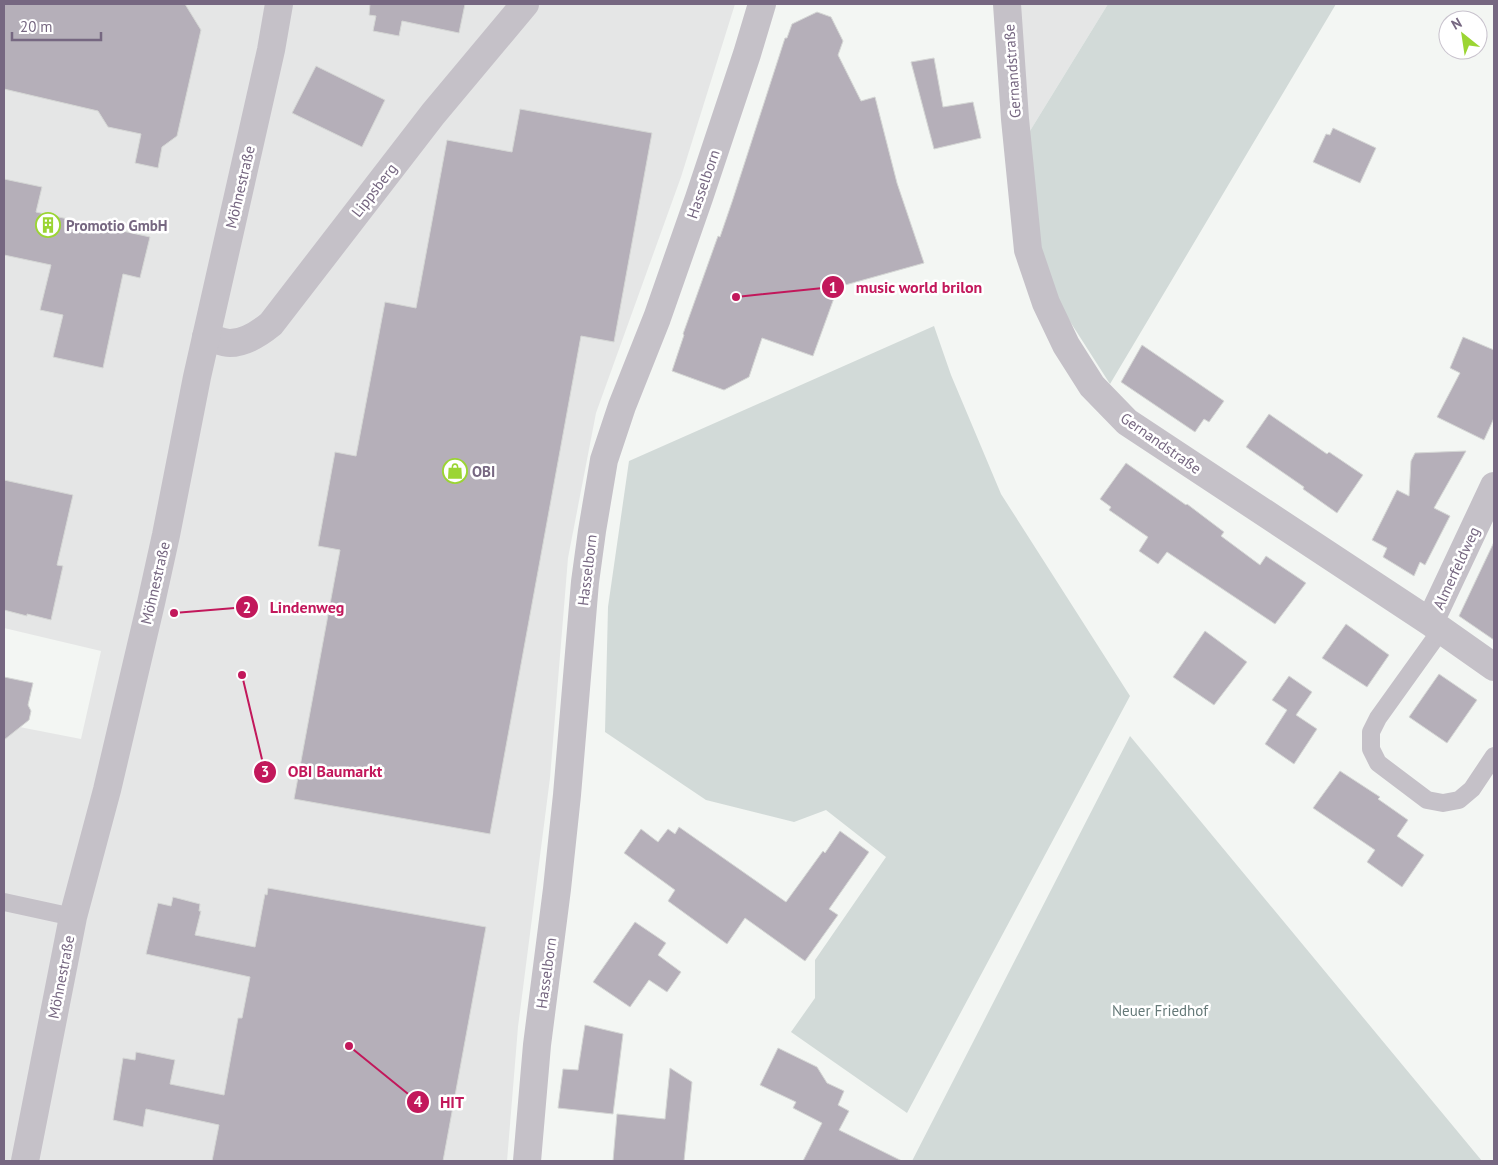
<svg xmlns="http://www.w3.org/2000/svg" width="1498" height="1165" font-family="'PT Sans',sans-serif">
<style>
.built{fill:#e5e6e6}
.green{fill:#d2dad8}
.building{fill:#b5afb9;stroke:#d5d7d5}
.lines{fill:none;stroke-linecap:round;stroke-linejoin:round}
.service{stroke:#c5c1c8;stroke-width:18}
.minor{stroke:#c5c1c8;stroke-width:28}
.tertiary{stroke:#c5c1c8;stroke-width:28}
.labels{text-anchor:middle;dominant-baseline:central;stroke-width:5;stroke-linejoin:round;paint-order:stroke}
.street-label{font-size:15px;fill:#766781;stroke:#fff}
.poi-label{font-size:15px;font-weight:bold;fill:#766781;stroke:#fff;text-anchor:start}
.park-label{font-size:15px;fill:#657978;stroke:#fff}
.leader{fill:none;stroke:#c2185b;stroke-width:2}
.callout-dot{fill:#c2185b;stroke:#fff;stroke-width:2}
.mark-label{font-size:15px;text-anchor:middle;font-weight:bold;fill:#fff}
.callout-label{font-size:16px;text-anchor:middle;font-weight:bold;fill:#c2185b;stroke:#fff;stroke-width:5;stroke-linejoin:round;paint-order:stroke}
</style>
<rect width="100%" height="100%" fill="#f3f6f3"/>
<path class="built" d="M4,4H735L681,177L596,413L568,558L550,778L518,1027L507,1161H4V724L81,739L101,651L4,628Z
M1015,4H1108L1025,139Z"/>
<path class="green" d="M1108,4H1336L1110,384L1055,298L1044,278L1025,139Z
M934,326L951,375L1001,494L1130,696L907,1113L791,1032L815,998V960L886,857L826,810L794,822L706,800L605,732L608,607L629,461Z
M1130,736L1482,1161H912Z"/>
<path class="building" d="M4,4H185L201,30L177,136L162,147L158,168L135,163L141,134L108,127L98,111L4,89Z
M370,4H465L459,33L402,21L399,36L373,31L376,16L369,15Z
M817,12L831,17L843,41L838,55L861,101L875,97L897,183L924,263L838,287L813,356L762,338L749,377L724,390L672,371L684,335L683,334L718,236L720,237L732,202L785,38H787L792,24Z
M934,58L943,107L973,102L981,138L934,149L911,62Z
M316,66L385,100L362,147L292,113Z
M520,109L652,133L614,342L581,336L490,834L294,799L340,550L318,546L335,452L356,456L385,302L416,308L447,140L512,152Z
M1333,128L1376,148L1360,183L1313,162L1326,134L1330,135Z
M4,179L42,187L36,212L150,237L140,278L123,274L103,368L53,357L63,315L40,310L51,265L4,255Z
M1463,337L1494,350V418L1484,440L1437,417L1460,373L1450,368Z
M1142,345L1224,401L1209,422L1204,419L1195,432L1121,382Z
M1269,414L1327,454L1329,452L1363,475L1337,513L1303,489L1304,487L1246,447Z
M1466,451L1434,508L1450,516L1425,565L1420,562L1414,576L1383,557L1387,548L1372,540L1397,490L1409,496L1411,461L1415,453Z
M1126,463L1186,505L1187,504L1224,532L1221,536L1260,565L1266,556L1306,583L1275,624L1167,552L1158,564L1139,551L1148,537L1109,510L1111,507L1100,499Z
M4,480L73,495L57,565L63,566L51,620L27,614V616L4,610Z
M1494,542V640L1459,616Z
M1346,624L1389,655L1367,687L1322,658Z
M1205,631L1247,662L1214,705L1173,677Z
M1439,674L1477,700L1447,743L1409,717Z
M1289,676L1312,692L1296,715L1317,729L1294,764L1265,744L1287,710L1272,700Z
M4,677L33,683L28,705L31,711L29,720L4,740Z
M1340,771L1380,797L1378,799L1408,820L1397,836L1424,855L1402,887L1367,862L1375,850L1313,808Z
M679,827L786,902L823,851L825,853L840,831L869,852L829,909L838,915L805,961L745,918L727,944L668,901L675,890L624,853L641,829L658,842L668,829L675,834Z
M268,888L486,927L443,1161H212L219,1125L146,1109L143,1127L113,1120L123,1058L135,1060L136,1052L175,1060L170,1084L224,1095L238,1018H242L250,977L146,954L158,903L171,906L173,897L200,904L199,911H201L195,935L255,947L265,894L267,895Z
M635,922L666,943L658,955L681,972L667,992L649,980L630,1007L593,982Z
M585,1025L623,1034L613,1114L558,1108L563,1069L578,1070Z
M778,1048L817,1067L827,1083L844,1091L838,1105L849,1111L839,1130L902,1161H803L822,1123L793,1108L796,1102L760,1085Z
M670,1068L692,1082L684,1161H613L617,1114L665,1119Z"/>
<g class="lines">
<path class="service" d="M1441,630L1378,718L1371,732V749L1378,763L1427,800L1443,803L1459,800L1472,789L1494,756
M4,902L73,917"/>
<path class="minor" d="M1007,4L1015,119L1028,250L1046,303L1066,345L1092,386L1127,422L1430,622L1494,667
M206,337C214,339 223,343 230,343C245,343 260,333 271,324L433,114L525,4
M1430,622L1494,486
M527,1161L537,1045L557,889L567,795L585,582L592,531L604,460L622,406L657,318L699,198L747,54L762,4"/>
<path class="tertiary" d="M25,1161L73,917L107,790L151,603L166,535L197,377L271,50L279,4"/>
</g>
<defs>
<symbol id="building-ring" viewBox="-11 -11 22 22"><circle r="9.5" fill="#fff" stroke="#9bd533" stroke-width="1.5"/><path d="M-4-6H4V6H1V3H-1V6H-4ZM-2.5-4.3h1.7v1.8h-1.7ZM.8-4.3h1.7v1.8H.8ZM-2.5-1h1.7V.8h-1.7ZM.8-1h1.7V.8H.8Z" fill="#9bd533"/></symbol>
<symbol id="shop-ring" viewBox="-11 -11 22 22"><circle r="9.5" fill="#fff" stroke="#9bd533" stroke-width="1.5"/><path d="M-5-2.5h2.3a2.7 3.5 0 0 1 5.4 0H5L5.5 6h-11ZM-1.5-2.5h3a1.5 2.3 0 0 0-3 0Z" fill="#9bd533"/></symbol>
</defs>
<g fill-rule="evenodd">
<use href="#building-ring" x="34" y="211" width="28" height="28"/>
<use href="#shop-ring" x="441" y="457" width="28" height="28"/>
</g>
<g class="labels">
<g class="street-label">
<text transform="translate(1012 71) rotate(-94)">Gernandstraße</text>
<text transform="translate(703 184) rotate(-71)">Hasselborn</text>
<text transform="translate(240 187) rotate(-77)">Möhnestraße</text>
<text transform="translate(374 190) rotate(-52)">Lippsberg</text>
<text transform="translate(1161 443) rotate(35)">Gernandstraße</text>
<text transform="translate(1456 568) rotate(-65)">Almerfeldweg</text>
<text transform="translate(587 570) rotate(-83)">Hasselborn</text>
<text transform="translate(155 583) rotate(-77)">Möhnestraße</text>
<text transform="translate(546 973) rotate(-82)">Hasselborn</text>
<text transform="translate(61 977) rotate(-79)">Möhnestraße</text>
</g>
<g class="poi-label">
<text x="66" y="225">Promotio GmbH</text>
<text x="472" y="471">OBI</text>
</g>
<g class="park-label">
<text x="1160" y="1010">Neuer Friedhof</text>
</g>
</g>
<path class="leader" d="M736 297L833 287M174 613L247 607M242 675L265 772M349 1046L418 1102"/>
<g class="callout-dot">
<circle cx="736" cy="297" r="5"/>
<circle cx="174" cy="613" r="5"/>
<circle cx="242" cy="675" r="5"/>
<circle cx="349" cy="1046" r="5"/>
<circle cx="833" cy="287" r="12"/>
<circle cx="247" cy="607" r="12"/>
<circle cx="265" cy="772" r="12"/>
<circle cx="418" cy="1102" r="12"/>
</g>
<g class="mark-label">
<text x="833" y="293">1</text>
<text x="247" y="613">2</text>
<text x="265" y="777">3</text>
<text x="418" y="1107">4</text>
</g>
<g class="callout-label">
<text x="919" y="293">music world brilon</text>
<text x="307" y="613">Lindenweg</text>
<text x="335" y="777">OBI Baumarkt</text>
<text x="452" y="1108">HIT</text>
</g>
<rect width="1498" height="1165" fill="none" stroke="#766781" stroke-width="10"/>
<g transform="translate(1463 35) rotate(330)"><circle r="24" fill="#ffffff" stroke="#c8c2cd"/>
<path d="M0-4L9 19L0 12L-9 19Z" fill="#9bd533"/>
<text y="-8" font-size="14" font-weight="bold" text-anchor="middle" fill="#766781">N</text>
</g>
<path d="M12 32v8h89v-8" fill="none" stroke="#766781" stroke-width="2.5"/>
<text x="20" y="32" font-size="15" fill="#766781" stroke="#ffffff" stroke-width="4" paint-order="stroke">20 m</text>
</svg>
